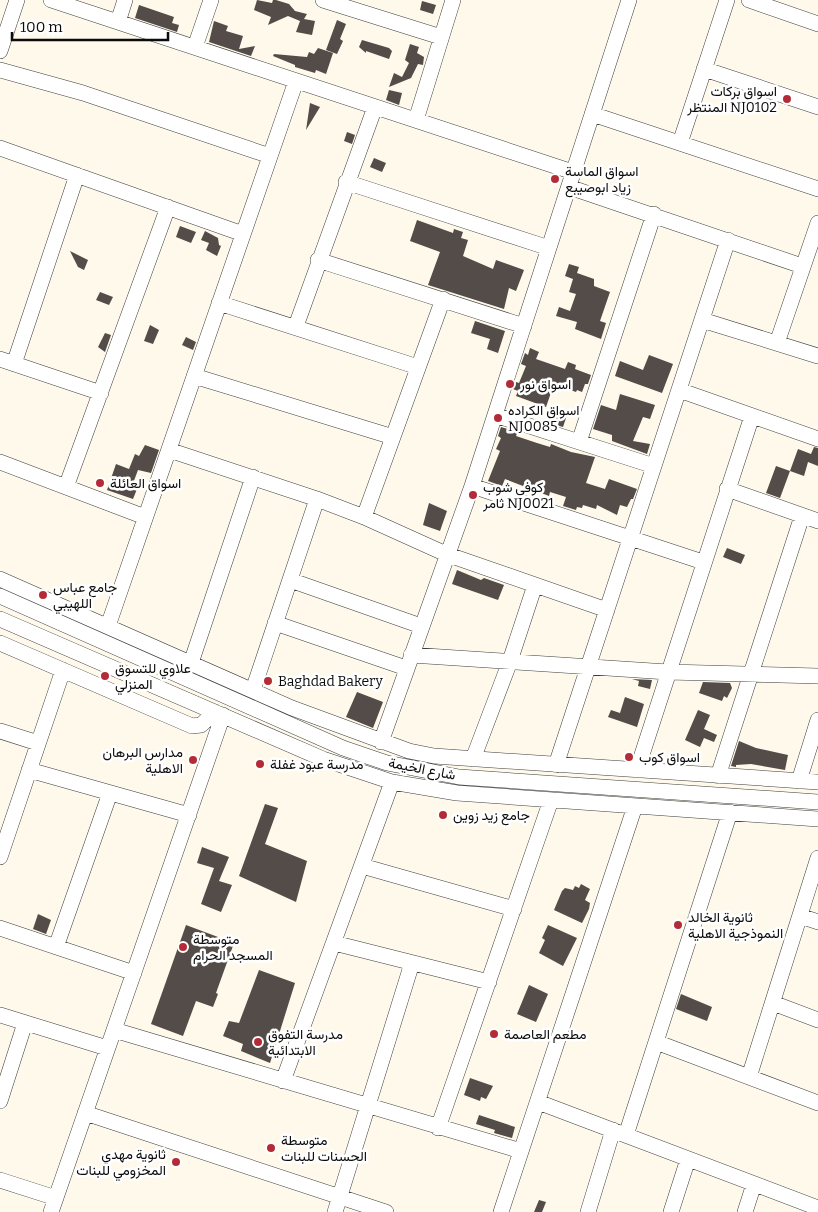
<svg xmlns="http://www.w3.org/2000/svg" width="818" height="1212" font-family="Bitter,Vazirmatn,serif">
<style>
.building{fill:#534c48}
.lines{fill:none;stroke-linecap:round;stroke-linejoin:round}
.minor-casing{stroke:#3e3e3e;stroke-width:16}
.minor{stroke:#fff;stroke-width:15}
.poi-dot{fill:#b42b38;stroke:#fff;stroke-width:2}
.labels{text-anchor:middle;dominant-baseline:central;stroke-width:5;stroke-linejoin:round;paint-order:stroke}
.poi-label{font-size:14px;fill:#0b0b0b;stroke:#fff;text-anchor:start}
.street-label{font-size:14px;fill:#0b0b0b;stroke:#fff}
</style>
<rect width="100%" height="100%" fill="#fef9ea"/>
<path class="building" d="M257,0L272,3L273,0H276L289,4L295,11L307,14L304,19L315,21L312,35L296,32L300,21L288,16L268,25L271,17L254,10Z
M422,1L436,5L433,14L420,10Z
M139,5L174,17L172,23L179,25L177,32L135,18Z
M337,20L346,24L340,39L343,41L337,54L326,50Z
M214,21L228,26L226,31L243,36L239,49L255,46L251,56L209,42Z
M362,40L389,48L392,51L389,59L366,51V53L359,47Z
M410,44L419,47L417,53L424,57L423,65L418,64L411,78L389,87L394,73L402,77L409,63L405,60Z
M318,48L333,53L326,74L316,70L315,73L295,67V65L273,56L274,54L307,57L309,52L314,54Z
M389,90L402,93L399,105L386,100Z
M310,103L320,107L306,130Z
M347,132L355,135L352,144L344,141Z
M374,158L386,163L382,172L370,167Z
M417,220L453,233L454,229L463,232L461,238L468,240L463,256L493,269L496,260L524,270L516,291L509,288L504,309L428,285L440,252L410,241Z
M180,226L196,232L191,243L176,237Z
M205,231L218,238L219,245L221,246L217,256L206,250L209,243L201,240Z
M70,251L88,260L84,270L78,267Z
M569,264L579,267L577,273L594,279V286L610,292L600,321L606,323L601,339L575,329L577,322L556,316L559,307L570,311L576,294L569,292L573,279L565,276Z
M100,292L113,297L109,305L96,300Z
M475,321L505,331L498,353L487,349L490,339L471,333Z
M150,325L159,330L153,344L144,341Z
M105,333L111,335L105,352L98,347Z
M186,337L196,342L193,350L182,345Z
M530,348L539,352L536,359L565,369L568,362L576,365L575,369L591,375L588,384H585L582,392L577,390L576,392L554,384L546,407L516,396L518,391L513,389L516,382L519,383L526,366L521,364L525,353L528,355Z
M649,355L673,364L662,393L615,376L620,361L643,370Z
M620,394L655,405L650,419L643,417L633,441L650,444L647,454L612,441V435L593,429L601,405L616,410Z
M553,410L567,415L563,427L549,423Z
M501,427L518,432L516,436L537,443L550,447L551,444L571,452L595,457L586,483L605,489L609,479L637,489L633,499H631L627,507L620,505L617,515L597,505L596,509L583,505L582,508L577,507L576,510L563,506L566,497L550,492L549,496L505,479L502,486L488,481L500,451L496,449L501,438L498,436Z
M145,445L159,450L151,473L138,470L132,486L137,489L133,499L107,490L116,464L129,469L135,454L139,456Z
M814,447L818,448V466L808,462L804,476L790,471L798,449L811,454Z
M776,466L790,471L780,498L766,493Z
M429,503L447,511L440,531L423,525Z
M727,548L745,555L741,564L723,557Z
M457,570L481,580L484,578L504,585L498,600L452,584Z
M632,679L652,680L650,689L638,686L639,681Z
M703,682L730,683L732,688L727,698L724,696L722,701L699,693Z
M357,692L383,702L373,728L346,717Z
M625,697L644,704L637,727L608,717L611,710L620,713Z
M698,710L710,715L704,729L717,735L714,742L704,738L700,747L685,740Z
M739,741L756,748L788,755L785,770L751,764L736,765V767L731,766Z
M265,804L278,808L265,844L307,861L296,902L239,876Z
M202,847L229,857L219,881L232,885L221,912L201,904L214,868L197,863Z
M581,884L590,889L585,900L590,903L589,909L582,923L554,910L562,891L565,888L573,890L575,886L579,888Z
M38,914L51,920L46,934L33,929Z
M186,925L234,943L216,993L218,994L213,1007L196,1001L183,1036L151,1024Z
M548,925L577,938L563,966L539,953L545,940L542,938Z
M259,970L295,983L270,1063L241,1051L243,1044L223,1036L229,1021L239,1023Z
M529,985L548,994L536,1022L517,1014Z
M681,994L712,1007L707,1021L676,1009Z
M470,1078L493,1086L486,1099L481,1097L480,1101L464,1095Z
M479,1115L515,1127L512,1138L494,1133L495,1130L476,1124Z
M539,1200L546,1202L542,1212H534Z"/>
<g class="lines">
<defs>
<path id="minor" d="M51,0L573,172
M323,0L441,37
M749,0L818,24
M118,22L125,0
M195,47L211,0
M0,51L17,0
M704,69L818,107
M0,70L83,93L270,156
M592,114L818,189
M416,120L453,0
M680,143L727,0
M0,148L243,234
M346,182L549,248
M569,187L802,266
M318,260L524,326
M219,303L418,367
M702,320L818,356
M296,326L375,107
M777,343L818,223
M0,359L101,393
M14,364L77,175
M194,376L393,437
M679,390L818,439
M495,415L654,466
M579,442L654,214
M169,450L317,499L364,517L446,554L607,610
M0,462L145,517
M472,486L703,562
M66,487L168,207
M727,489L818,521
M364,517L443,299
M0,579L292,708L409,751L434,756L818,782
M290,580L421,626
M0,596L343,748L387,763L459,777L818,802
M0,619L323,759L392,782L457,793L818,819
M275,623L406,668
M108,626L296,81
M0,643L192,726L201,725L215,712
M411,655L668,672L818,676
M191,663L253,477
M253,690L317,499
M0,731L38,743
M381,742L472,486L629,0
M473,759L509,664L535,585
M556,765L728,240
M29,770L189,815
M637,770L752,416
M718,776L802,516
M799,781L818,720
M0,857L63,670
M362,866L514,909
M800,916L818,922
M0,928L134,973
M334,943L489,982
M56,947L110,793
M773,1003L818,1020
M0,1015L107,1048
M114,1030L521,1151
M656,1042L818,1103
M749,1077L818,858
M283,1081L392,782
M0,1101L25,1023
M538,1102L818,1208
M85,1113L386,1212
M438,1128L551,800
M626,1135L730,812
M0,1180L56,1198
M51,1212L223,715
M335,1212L412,963
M501,1212L635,806
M588,1212L613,1130
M671,1212L688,1159
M745,1212L754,1184"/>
</defs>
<use href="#minor" class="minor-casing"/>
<use href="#minor" class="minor"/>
</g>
<g class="poi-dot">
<circle cx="787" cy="99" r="5"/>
<circle cx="555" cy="179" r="5"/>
<circle cx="510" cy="384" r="5"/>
<circle cx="498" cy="418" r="5"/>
<circle cx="100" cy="483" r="5"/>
<circle cx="473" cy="495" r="5"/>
<circle cx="43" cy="595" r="5"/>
<circle cx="105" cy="676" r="5"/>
<circle cx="268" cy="681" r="5"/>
<circle cx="629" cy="757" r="5"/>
<circle cx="193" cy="760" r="5"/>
<circle cx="260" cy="764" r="5"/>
<circle cx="443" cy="815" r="5"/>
<circle cx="678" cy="925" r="5"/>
<circle cx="183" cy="947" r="5"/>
<circle cx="494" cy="1034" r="5"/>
<circle cx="258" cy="1042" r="5"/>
<circle cx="271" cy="1148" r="5"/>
<circle cx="176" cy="1162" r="5"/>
</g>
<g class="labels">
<g class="poi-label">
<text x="777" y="91" text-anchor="end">اسواق بركات<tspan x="777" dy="16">المنتظر NJ0102</tspan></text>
<text x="565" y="171">اسواق الماسة<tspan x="565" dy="16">زياد ابوصيبع</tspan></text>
<text x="520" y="384">اسواق نور</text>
<text x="508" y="410">اسواق الكراده<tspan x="508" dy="16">NJ0085</tspan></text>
<text x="110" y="483">اسواق العائلة</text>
<text x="483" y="487">كوفي شوب<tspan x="483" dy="16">ثامر NJ0021</tspan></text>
<text x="53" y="587">جامع عباس<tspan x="53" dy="16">اللهيبي</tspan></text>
<text x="115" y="668">علاوي للتسوق<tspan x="115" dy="16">المنزلي</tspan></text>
<text x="278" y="681">Baghdad Bakery</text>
<text x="183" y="752" text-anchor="end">مدارس البرهان<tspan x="183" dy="16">الاهلية</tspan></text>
<text x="639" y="757">اسواق كوب</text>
<text x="270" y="764">مدرسة عبود غفلة</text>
<text x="453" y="815">جامع زيد زوين</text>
<text x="688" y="917">ثانوية الخالد<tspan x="688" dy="16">النموذجية الاهلية</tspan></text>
<text x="193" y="939">متوسطة<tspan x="193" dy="16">المسجد الحرام</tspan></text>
<text x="268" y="1034">مدرسة التفوق<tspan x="268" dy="16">الابتدائية</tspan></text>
<text x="504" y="1034">مطعم العاصمة</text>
<text x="281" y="1140">متوسطة<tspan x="281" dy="16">الحسنات للبنات</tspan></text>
<text x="166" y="1154" text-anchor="end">ثانوية مهدي<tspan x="166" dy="16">المخزومي للبنات</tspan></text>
</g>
<g class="street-label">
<text transform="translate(422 769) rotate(11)">شارع الخيمة</text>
</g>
</g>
<path d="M12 32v8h156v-8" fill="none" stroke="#0b0b0b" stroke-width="2.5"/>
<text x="20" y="32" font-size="15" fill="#0b0b0b" stroke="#ffffff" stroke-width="4" paint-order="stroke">100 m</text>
</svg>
